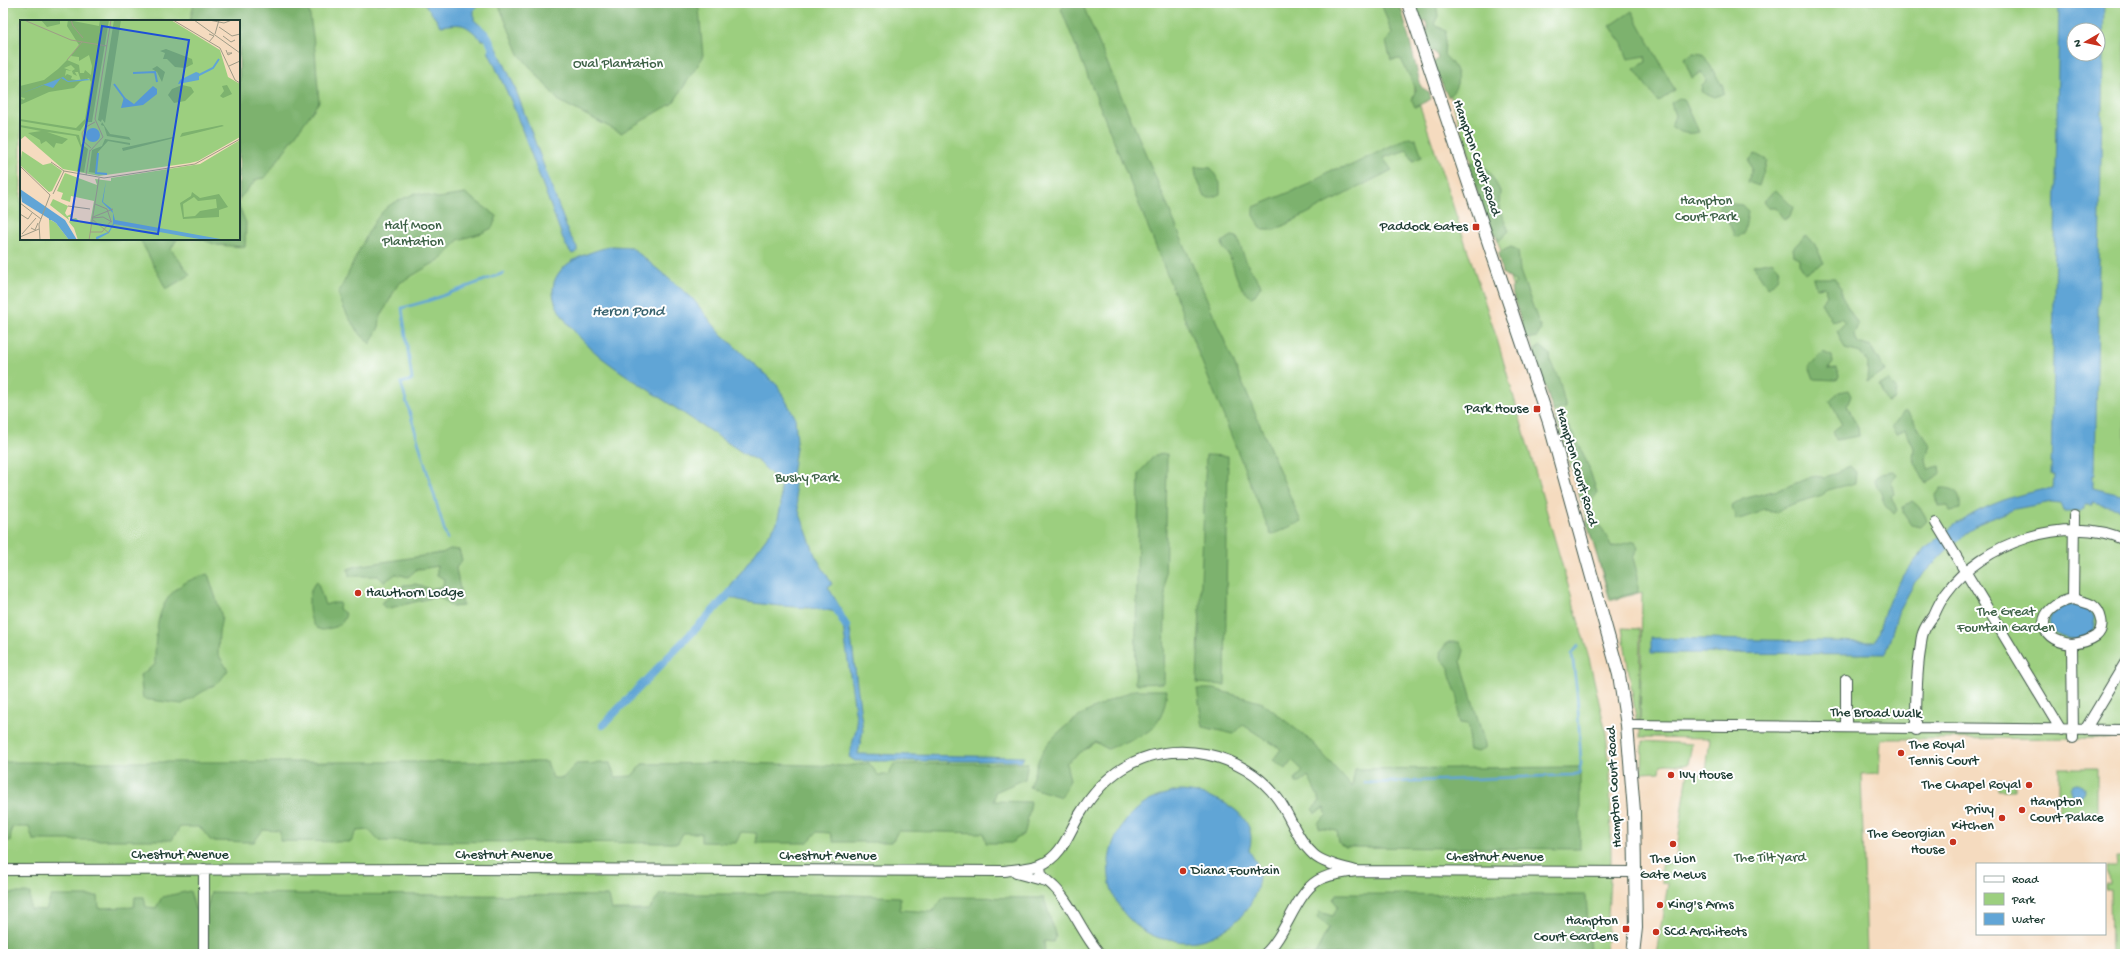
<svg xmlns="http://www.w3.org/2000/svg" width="2128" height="957" font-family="'Gochi Hand',sans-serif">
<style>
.green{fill:#9ccf7f;stroke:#5e865a;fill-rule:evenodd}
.forest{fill:#7db26e;stroke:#4e7851}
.water{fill:#61a5d6;stroke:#407185;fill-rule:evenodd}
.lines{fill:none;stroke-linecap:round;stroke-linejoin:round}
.stream{stroke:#61a5d6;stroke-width:2.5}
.canal{stroke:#61a5d6;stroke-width:8}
.minor-casing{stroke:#3f5549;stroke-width:12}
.major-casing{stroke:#3f5549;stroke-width:14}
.minor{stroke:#fff;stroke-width:10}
.major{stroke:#fff;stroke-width:12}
.poi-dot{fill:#c8321e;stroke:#fff;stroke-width:1.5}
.labels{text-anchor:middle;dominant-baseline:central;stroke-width:4;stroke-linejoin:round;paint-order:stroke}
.park-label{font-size:14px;fill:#3e6247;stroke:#fff}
.street-label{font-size:14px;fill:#1f3d34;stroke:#fff}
.poi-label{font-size:14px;fill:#1f3d34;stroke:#fff;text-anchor:start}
.water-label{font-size:15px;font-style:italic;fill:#36616d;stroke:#fff}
.inset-river{fill:none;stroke:#61a5d6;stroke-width:2}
.inset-road{fill:none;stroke:#9f9c87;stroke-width:1}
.view{fill:#1d4ed8;fill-opacity:0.15;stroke:#1d4ed8;stroke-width:2}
.inset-edge{fill:none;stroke:#1f3d34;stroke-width:2}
</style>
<rect width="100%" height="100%" fill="#fff"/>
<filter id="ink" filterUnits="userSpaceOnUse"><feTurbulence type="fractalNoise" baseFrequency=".025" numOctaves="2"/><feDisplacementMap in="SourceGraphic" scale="8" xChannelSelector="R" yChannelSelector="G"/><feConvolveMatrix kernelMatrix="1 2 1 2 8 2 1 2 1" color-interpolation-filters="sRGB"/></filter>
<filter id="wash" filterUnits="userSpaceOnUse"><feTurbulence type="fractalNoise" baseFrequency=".012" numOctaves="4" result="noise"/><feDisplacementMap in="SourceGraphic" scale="16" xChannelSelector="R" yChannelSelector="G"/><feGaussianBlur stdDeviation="0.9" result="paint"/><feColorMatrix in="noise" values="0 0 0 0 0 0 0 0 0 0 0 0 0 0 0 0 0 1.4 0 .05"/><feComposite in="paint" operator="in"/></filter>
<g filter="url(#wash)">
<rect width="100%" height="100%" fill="#f5dbbf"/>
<path class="green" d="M3,3H1386L1497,339L1589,658L1606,733L1610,770L1611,859L1606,954H3ZM21,21H239V239H21Z
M1420,3H2125V738L1881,739L1879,773L1861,774L1867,954H1656L1668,884L1662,883V862L1675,863L1688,772L1706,773L1710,738L1640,737L1642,592L1610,601L1571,466ZM2074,30H2098V54H2074Z
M1622,628L1640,629L1639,725L1637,724Z
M1643,741L1692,744L1688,764C1678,767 1670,762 1661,765L1660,772L1642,773Z
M2059,768H2097V812H2059Z
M1998,779H2015V790H1998Z
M2116,857H2125V954H2111L2110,889H2105V884H2109L2107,867H2117Z"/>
<path class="forest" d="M194,3H308L315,50L319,102L265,178L257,179L239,199V21H190Z
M498,3H696L699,8L703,57L673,103L621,133L559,101L519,54Z
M1067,3H1082L1301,522L1271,535L1061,9Z
M1381,3H1399L1402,11L1421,87L1429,92L1431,99L1415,107L1412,100L1416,89L1401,59L1391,60L1386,42L1392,33Z
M1410,3H1436L1438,16L1434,24L1446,31L1444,55C1458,67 1464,84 1448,97L1432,64L1438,58L1435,52H1428L1422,36L1428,30L1426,21L1417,20Z
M1632,11L1675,90L1658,102L1634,69L1646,62L1645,56L1628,59L1621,41L1610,26Z
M1693,53L1703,54L1723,87L1724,93L1715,97L1701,91L1702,86L1707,81L1701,72L1692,78L1684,59Z
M1679,98L1684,99L1699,132C1687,135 1680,133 1671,126L1675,116L1671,103Z
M1409,137L1416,139L1422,157L1413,161L1407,150L1383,158L1392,170L1275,230H1263L1254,217V207L1307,185L1331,170L1350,166Z
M1755,154L1767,160L1759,186L1748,182L1752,169L1749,160Z
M1481,162L1491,174L1500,191L1499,208L1509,231L1499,241L1483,212L1469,163Z
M1195,167L1211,168L1220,183V194L1210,198L1205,197L1196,177Z
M1776,190L1793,207L1790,216L1784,220L1776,208H1769L1763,201Z
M416,193L438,198L466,194L497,216L492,228L482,233L458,240L444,257L398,284L380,318L379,327L370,344C354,329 345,314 338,293C352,270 369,219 390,205C398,200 408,197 416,193Z
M1723,203L1742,205L1748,212L1744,234L1735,237L1725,214L1718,209Z
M239,206L246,223L245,247L217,245L201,239H239Z
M1232,236L1237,237C1241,247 1244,258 1249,267C1253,274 1258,278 1261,286L1255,295L1251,297C1231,282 1236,258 1223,248L1222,242Z
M1805,236L1814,243L1824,263L1805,273L1799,264V258L1794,256L1793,248Z
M140,239H177L171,249L190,275L166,289Z
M1511,247L1518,250L1520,271L1541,329L1537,337L1526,339L1511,289L1516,282L1502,273L1498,253Z
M1772,261L1779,268L1777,279L1768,288L1753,265Z
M1813,278H1835L1841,287V295L1858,325L1854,334L1858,343L1871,347L1885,371L1867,382L1868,363L1861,353L1845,349L1837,331L1845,323L1841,318L1832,321L1821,303L1827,296L1825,287L1816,288Z
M1540,346L1550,354L1551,363L1559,379L1566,408L1553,411L1534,351Z
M1823,352L1832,356L1833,363L1828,369L1837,368L1839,376L1837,380L1814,379L1809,366Z
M1889,380L1896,389L1895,399L1887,402L1879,385Z
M1848,390L1851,396L1847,406L1858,427L1859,436L1836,440L1833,431L1842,424L1830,400L1839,392Z
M1904,411L1908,413L1930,445L1926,459L1928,469L1940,466L1941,473L1925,483L1913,458L1914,448L1905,429L1897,434L1892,427Z
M1562,418C1580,441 1589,466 1597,493L1590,503H1581L1574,474L1573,458L1558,420Z
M1167,454L1164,683L1135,684L1139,473L1155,455Z
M1206,455L1228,456L1225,685L1197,683Z
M1850,466L1856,472L1855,483L1828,490L1821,495L1784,507L1777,512L1765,510V508L1758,513L1736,520L1732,506L1743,499L1781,489L1816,475L1824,478Z
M1893,471L1897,475L1891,482L1894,494L1891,496L1897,510L1894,514C1883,505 1884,505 1881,493C1879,486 1875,488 1875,479L1881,473Z
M1941,488C1957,488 1961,493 1960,509L1950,511L1947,505L1938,506L1936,495Z
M1912,501C1919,506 1924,512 1927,521L1921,527L1911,525L1903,513V507Z
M1588,517C1601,523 1607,535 1611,547L1635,541L1638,548L1633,558L1638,576V592L1611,599L1586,521Z
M450,549L459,550L462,560L456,568L463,606L452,607L439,596L386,609L381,603L391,596L400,593L403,585L416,584L430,589L443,586L444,579L437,575V566L416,570L408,577L396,574L384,582L378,576H349L348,569L357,566L442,553Z
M208,574L222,617L219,632L218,654L228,670L219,682L182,704L143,699L140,675L155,665C155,621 158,586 208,574Z
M317,581L325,605L331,603H340L339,609L346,614C343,623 341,625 332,628C329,628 325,630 322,630C306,628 305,591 317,581Z
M1448,642H1459L1464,650L1461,661L1485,744V748L1478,752L1469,750C1466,741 1472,733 1468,724L1460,723C1456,714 1460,707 1458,698C1455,687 1449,679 1449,667L1442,660L1440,652Z
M1197,689H1214L1263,703L1312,742L1352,787L1355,769L1580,767V849L1345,847L1339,843L1337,831L1319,828L1318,823L1327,815L1324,808L1315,813L1312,809L1320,801L1308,776L1300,783H1296L1295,779L1303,771L1292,760L1286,769L1273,760L1281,749L1243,725L1234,734L1203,727Z
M1134,690H1167C1162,735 1145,733 1108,749L1095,742L1066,763L1070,780L1061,797L1029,787C1034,775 1037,760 1044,749C1065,719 1101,704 1134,690Z
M3,762H547L553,778H563L576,764L610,763L615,777L632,776L642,764L740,763L846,766L869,763L878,775H888L894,764L1028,763L1025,779L995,792L994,801L1031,802L1025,833L1011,843H986L984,833L898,831L892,842H833L830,833L817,832L807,843H757L756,833L741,832L736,843L701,842V833H683L678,843L379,841L369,830L357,831L351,842L280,841V831L263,830L254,842L211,841L200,827H180L172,840H33L29,827H12L10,841H3Z
M190,891L195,909H207L211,892L299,894L609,896L612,910H649L660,894H827L900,897V910L932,912L944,897L1044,898L1056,937L1053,942L1044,941L1045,954H3V893H30V909L46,910L51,896H98L99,908L134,907L135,897H144L146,907L156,908L162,897Z
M1336,894L1586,895L1590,954H1315L1329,927L1317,918L1319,912L1333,916L1338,906L1333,900Z"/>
<path class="water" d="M424,3H479L474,10V20L488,32L485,40H482C464,23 464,23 441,26Z
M2059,3H2104L2095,475H2093V488L2125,496V510L2093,502V505H2085V509L2081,512H2064L2060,503L2052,502L2015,509L1978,524L1947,550L1915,582L1898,613L1885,654L1651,653V638L1875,642C1880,629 1883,614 1889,601C1920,536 1983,498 2053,488L2054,475H2051ZM2074,30H2098V54H2074Z
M496,46L514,85L569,234L577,247V252L572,254L565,244L512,103L488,51Z
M612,246L631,247L692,298L721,334L777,385L795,417L797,441L792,475L799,511L815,555L832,584L828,587L841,609L835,612C810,605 743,608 725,594L777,523L781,505L780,483L759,462L743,453C711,432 679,410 647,389C632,379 616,369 602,358C586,345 554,314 553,293C551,263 589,252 612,246Z
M2068,605C2081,604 2090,608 2096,619L2094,631C2069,652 2024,621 2068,605Z
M843,616L850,629L863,731L858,754L1024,757L1022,761H855L849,757L857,725L843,626L840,618Z
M2070 790a7 7 0 1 1 14 0a7 7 0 1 1-14 0Z
M1178,791C1207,791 1262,811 1249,850C1253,859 1260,864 1259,875C1258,908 1227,936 1196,941C1188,942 1179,943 1172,939C1163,941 1154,936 1146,932C1082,894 1105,803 1178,791Z"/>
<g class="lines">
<path class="stream" d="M447,539L401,383L412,380L402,308L431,300L504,273
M1365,783L1573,775L1579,773L1581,763L1577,693L1572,654L1578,646"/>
<path class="canal" d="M479,29L488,37L496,57
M833,603L846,626
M603,725L734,589"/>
</g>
</g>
<g filter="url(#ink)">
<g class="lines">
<defs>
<path id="minor" d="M1936,523L2061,730
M2072,644C2080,643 2089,641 2096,636C2106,628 2101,611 2092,605C2086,602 2079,601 2073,599
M1627,725L2125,730
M1846,727V679
M1916,730C1916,703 1916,677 1920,651C1921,645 1921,638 1923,633C1925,627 1930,620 1934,615C1937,608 1941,600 1946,593C1982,543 2067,513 2125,540
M2085,730L2125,663
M2073,738L2072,644C2034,640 2035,606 2073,599L2074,516
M1041,865C1038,876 1047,880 1054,887C1072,904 1082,934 1100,954
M3,870L472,869L1004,871C1016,869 1029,869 1040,865C1062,857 1069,832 1080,814C1091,796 1105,779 1123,768C1172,737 1244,752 1278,799C1291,817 1297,840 1314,855C1324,864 1343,867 1356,871
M1016,873L1046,881
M204,954V869
M1265,954C1286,935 1296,894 1317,881C1328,874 1344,873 1356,871L1635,872"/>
<path id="major" d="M1408,3L1549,422L1619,675L1627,725L1634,811L1636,928L1633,954"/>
</defs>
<use href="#minor" class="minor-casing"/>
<use href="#major" class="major-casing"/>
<use href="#minor" class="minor"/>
<use href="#major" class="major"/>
</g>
</g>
<g class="poi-dot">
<rect x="1472" y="223" width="8" height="8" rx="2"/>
<rect x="1533" y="405" width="8" height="8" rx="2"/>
<circle cx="358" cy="593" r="4"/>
<circle cx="1901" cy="753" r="4"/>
<circle cx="1671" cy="775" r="4"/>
<circle cx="2029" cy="785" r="4"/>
<circle cx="2022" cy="810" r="4"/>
<circle cx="2002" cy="818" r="4"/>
<circle cx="1953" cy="842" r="4"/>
<circle cx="1673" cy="844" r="4"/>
<circle cx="1183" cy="871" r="4"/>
<circle cx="1660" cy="905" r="4"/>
<rect x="1622" y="925" width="8" height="8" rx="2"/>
<circle cx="1656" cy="932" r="4"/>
</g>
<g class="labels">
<g class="park-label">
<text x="618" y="64">Oval Plantation</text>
<text x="1706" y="201">Hampton<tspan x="1706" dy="16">Court Park</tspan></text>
<text x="413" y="226">Half Moon<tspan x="413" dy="16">Plantation</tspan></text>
<text x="807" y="478">Bushy Park</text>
<text x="2006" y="612">The Great<tspan x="2006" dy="16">Fountain Garden</tspan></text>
<text x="1770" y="858">The Tilt Yard</text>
</g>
<g class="street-label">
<text transform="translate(1476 158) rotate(71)">Hampton Court Road</text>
<text transform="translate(1576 467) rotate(74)">Hampton Court Road</text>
<text transform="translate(1876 714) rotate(1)">The Broad Walk</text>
<text transform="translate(1615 787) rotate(-93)">Hampton Court Road</text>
<text x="180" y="855">Chestnut Avenue</text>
<text x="504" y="855">Chestnut Avenue</text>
<text x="828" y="856">Chestnut Avenue</text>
<text x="1495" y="857">Chestnut Avenue</text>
</g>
<g class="poi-label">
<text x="1468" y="227" text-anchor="end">Paddock Gates</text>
<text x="1529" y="409" text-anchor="end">Park House</text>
<text x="366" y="593">Hawthorn Lodge</text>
<text x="1909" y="745">The Royal<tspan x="1909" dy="16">Tennis Court</tspan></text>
<text x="1679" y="775">Ivy House</text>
<text x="2021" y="785" text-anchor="end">The Chapel Royal</text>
<text x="2030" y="802">Hampton<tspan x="2030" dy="16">Court Palace</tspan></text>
<text x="1994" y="810" text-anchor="end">Privy<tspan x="1994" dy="16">Kitchen</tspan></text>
<text x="1945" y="834" text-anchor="end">The Georgian<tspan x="1945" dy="16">House</tspan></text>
<text x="1673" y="859" text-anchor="middle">The Lion<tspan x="1673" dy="16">Gate Mews</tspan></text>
<text x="1191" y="871">Diana Fountain</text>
<text x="1668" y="905">King's Arms</text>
<text x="1618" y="921" text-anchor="end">Hampton<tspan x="1618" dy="16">Court Gardens</tspan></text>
<text x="1664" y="932">SCd Architects</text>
</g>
<g class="water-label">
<text x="628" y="312">Heron Pond</text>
</g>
</g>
<g transform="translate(20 20)">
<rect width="220" height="220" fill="#f5dbbf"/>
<path d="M0,0H151L200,30L208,57L220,64V117L178,141L170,143L79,156L43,149L5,116L0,120ZM220,120V220H58L54,208L49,202L51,199L56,198L60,202L70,203L74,181L51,176L50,182L41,179L43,173L37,171L45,153L77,165L75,159L91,161V158L180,144ZM2,131L23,145L31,143L42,151L32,171L29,172L0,145ZM33,179L48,186L45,193L47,196L51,194V197H48L49,200L30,185ZM29,199L36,203L49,220H30Z" fill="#9ccf7f"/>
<path d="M21,0H40V4L27,7ZM48,0L79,6L80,0H89L72,102H66L60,111L0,101V99L56,108L65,99L71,62L69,58L60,62L54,68L29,72L0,85V78L4,80L5,78L0,77V66L24,60L38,49L43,57L38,49L47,40L59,45L60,53H64L65,50L71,55L72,46L69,35L59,41V37L51,36L59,25L47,6ZM51,45L55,49L52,51L53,54L57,56L55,52H58L61,61L51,59L52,56L47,54L45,56L46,50L52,51L44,48ZM94,0H101L85,103L82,99L81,102L78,100ZM146,29L172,39L173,44L165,48L155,47L147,39H143L145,33L140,31ZM137,46L145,52L142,62L137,52L132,49ZM162,65L171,67L174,72L165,81L154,83L148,75L152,69ZM207,65L212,74L203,78L200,76L204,71L202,66ZM82,102L90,114L109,117L111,120L87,116L84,106L81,105ZM0,105L59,115L61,124L68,129L64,152L57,151L61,128L56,116L27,112L48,119L42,124L36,123L34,128L26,121L21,124L20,120L8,113L21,111L0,107ZM202,105L204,106L160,117L162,113ZM153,117L154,118L103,131L102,128ZM85,119L110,123V125L88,121L78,132L76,153L69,152L72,130L82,126ZM172,172L180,178L199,174L208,187L199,190V197L163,199L160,183L171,176ZM174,177L178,181L196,179L197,188L180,191L175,196L164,197L163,184Z" fill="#7db26e" fill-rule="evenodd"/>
<path d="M176,52L179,53V60L158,64L160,60ZM43,57L48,61L67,59L71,60L48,62L41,58L33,68L24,65L0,74ZM158,64L137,69V74L123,85L101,88L104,77L114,84L133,66L137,69ZM66 115a7 7 0 1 1 14 0a7 7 0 1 1-14 0ZM86,161L83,182L92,189L95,200L206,220H185L94,204L89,213L76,220V217L88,212L93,204V193L82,182ZM0,169L45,200L57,220H49L36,203L2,182Z" fill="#61a5d6"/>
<path class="inset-river" d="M113,53L135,52L137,62M177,56L193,48L199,39M94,64L105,79M78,133L76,153L87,154M29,199H36L52,220"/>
<path class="inset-road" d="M4,0L51,20L87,26M51,0L53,6L63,18M153,0L200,28L215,60L220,63M174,0L220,33M189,0L204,3L212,0M199,7L212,16L220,14M189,14L194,16L189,22M195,14L199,0M203,16L211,22L215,20M206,30L208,35L212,33H208M47,40L62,22M209,46L220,41M71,128L63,121L62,113L66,107L75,102M70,131L83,117L75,99L91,0M31,142L44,151M0,146L30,175M66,155L70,130M33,174L44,151L84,158L175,144L220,119M0,183L21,199M48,186L70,189M0,194L8,199L12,193M73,197L93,189M72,198L83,197L92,202M73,200L89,213M60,202L72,204M11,208L15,210L18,203M70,212H82L91,201L87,189L75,184M2,214L16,198M0,217L19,209M20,220L19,204L30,175M69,220L79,158"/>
<path class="view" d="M82,6L169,20L138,214L51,200Z"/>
<rect width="220" height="220" class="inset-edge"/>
</g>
<rect width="2128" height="957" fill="none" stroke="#fff" stroke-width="16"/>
<rect x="1976" y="863" width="130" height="72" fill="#ffffff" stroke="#a5b1ae"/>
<rect x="1984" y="876" width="20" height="6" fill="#ffffff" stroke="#a5b1ae"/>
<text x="2012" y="883" font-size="12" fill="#1f3d34">Road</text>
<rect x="1984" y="893" width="20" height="12" fill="#9ccf7f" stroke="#a5b1ae"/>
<text x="2012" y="903" font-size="12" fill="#1f3d34">Park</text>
<rect x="1984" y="913" width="20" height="12" fill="#61a5d6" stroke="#a5b1ae"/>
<text x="2012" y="923" font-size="12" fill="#1f3d34">Water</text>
<g transform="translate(2086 42) rotate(261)"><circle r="19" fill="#ffffff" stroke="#a5b1ae"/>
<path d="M0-3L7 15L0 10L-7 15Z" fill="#c8321e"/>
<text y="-6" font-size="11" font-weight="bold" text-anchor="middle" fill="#1f3d34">N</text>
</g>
</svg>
